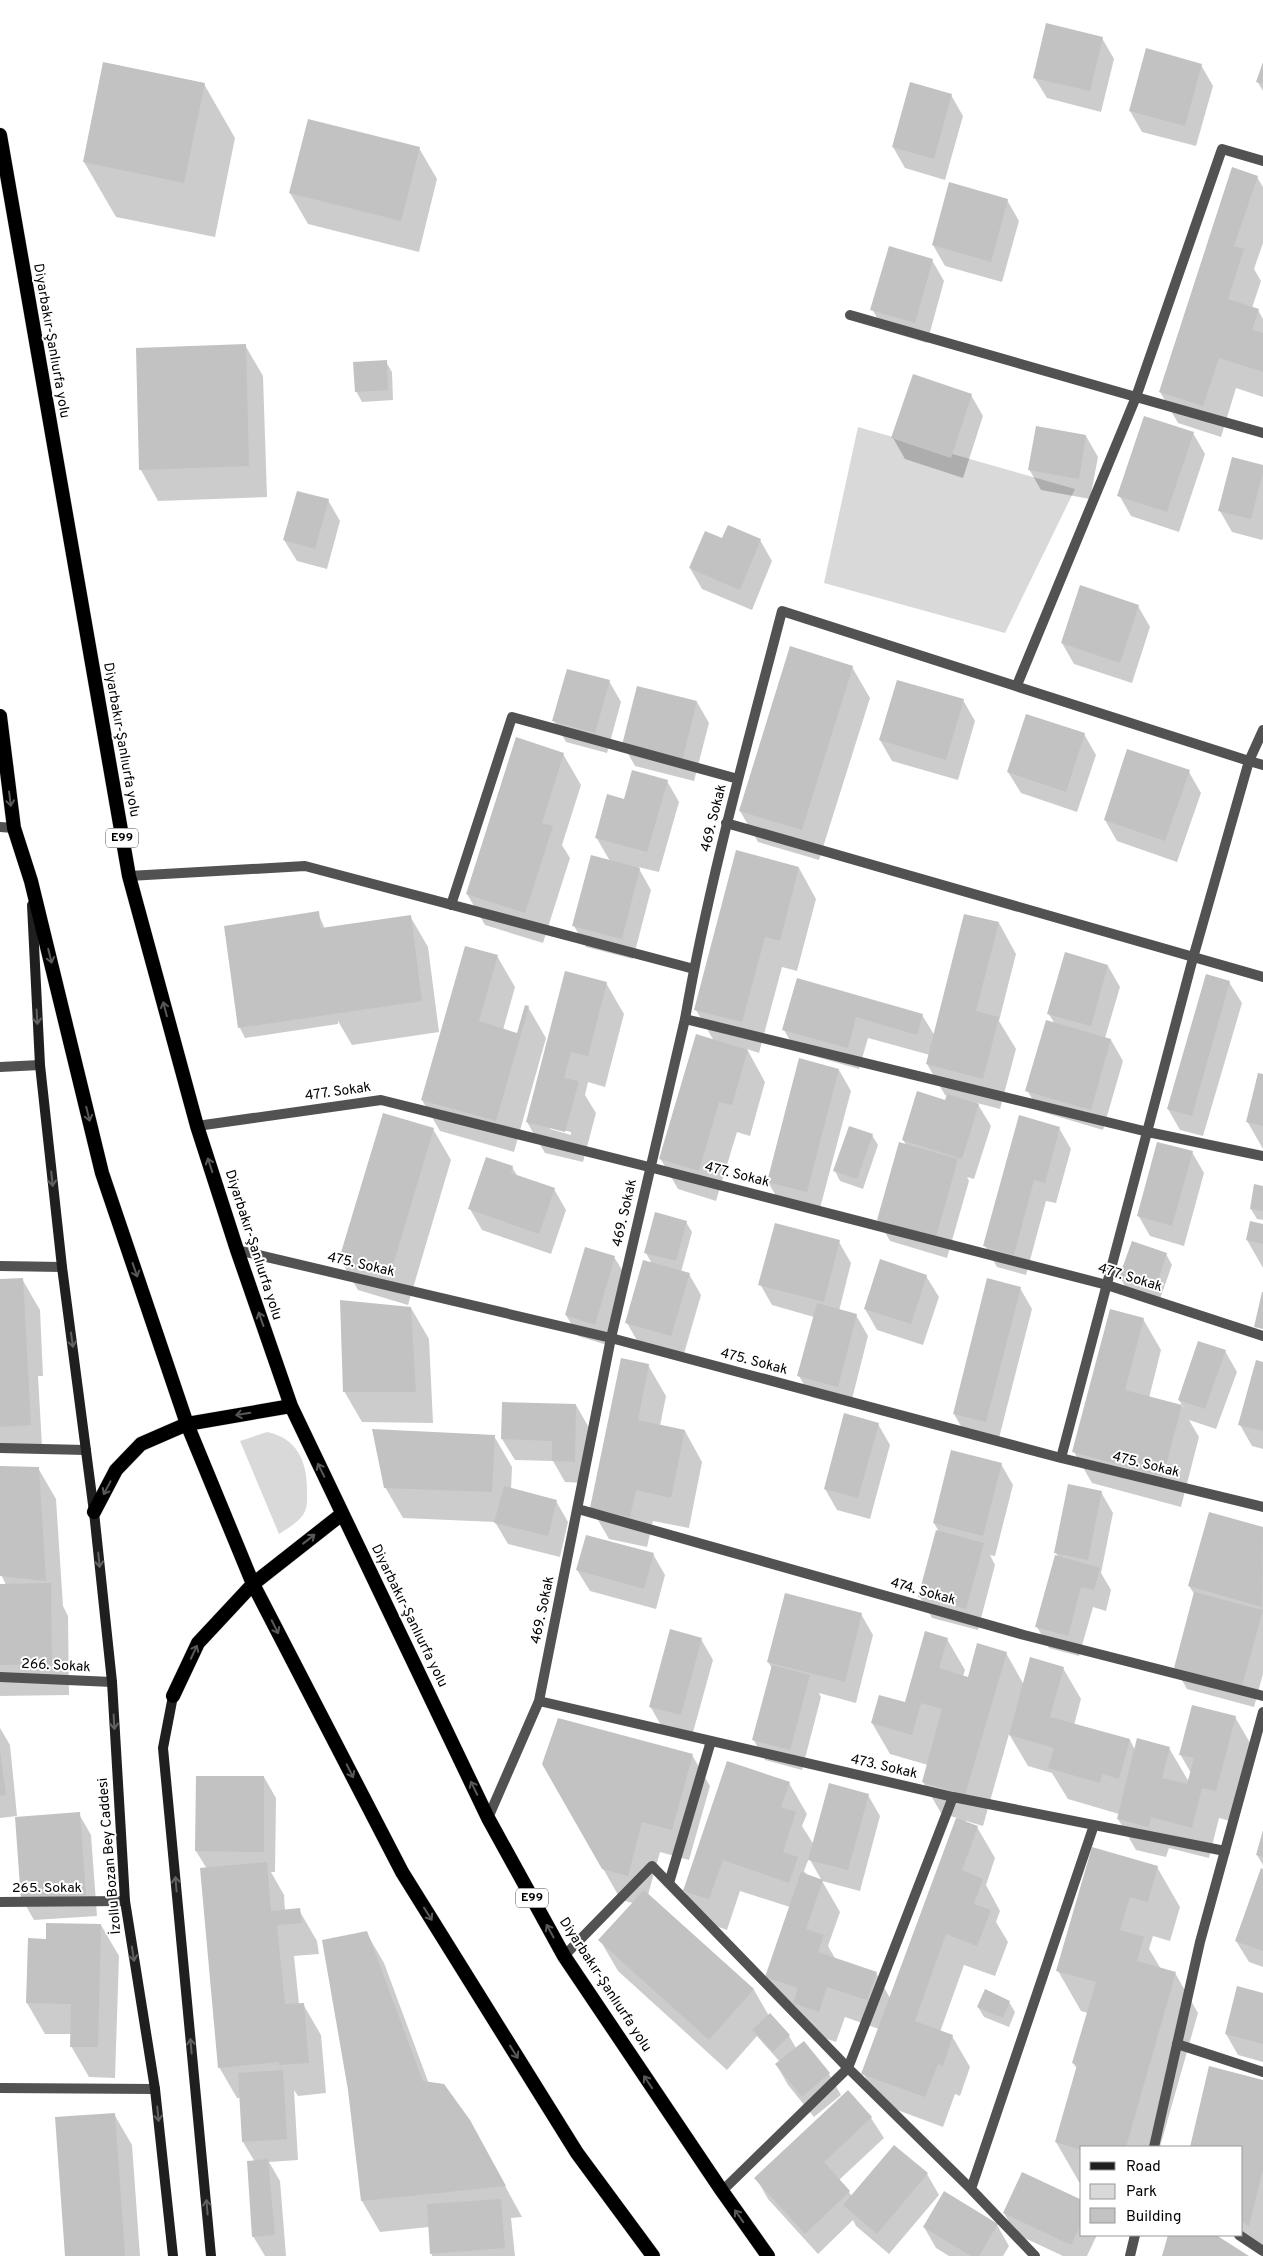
<svg xmlns="http://www.w3.org/2000/svg" width="1263" height="2256" font-family="Overpass,sans-serif">
<style>
.green{fill:#d9d9d9}
.shadow{fill:#0003;fill-rule:evenodd}
.building{fill:#c2c2c2}
.lines{fill:none;stroke-linecap:round;stroke-linejoin:round}
.trunk-casing{stroke:#dbdbdb;stroke-width:15}
.minor{stroke:#525252;stroke-width:10}
.tertiary{stroke:#525252;stroke-width:10}
.secondary{stroke:#1f1f1f;stroke-width:10}
.trunk{stroke:#000;stroke-width:14}
.oneway{stroke:#595959}
.oneway2{stroke:#626262}
.labels{text-anchor:middle;dominant-baseline:central;stroke-width:4;stroke-linejoin:round;paint-order:stroke}
.shield{fill:#fff;stroke:#4c4c4c;stroke-width:1}
.shield-label{font-size:12px;font-weight:bold;fill:#000}
.street-label{font-size:14px;fill:#000;stroke:#fff}
</style>
<rect width="100%" height="100%" fill="#fff"/>
<path class="green" d="M858,427L1075,489L1005,633L824,583Z
M267,1432C296,1438 307,1460 307,1489C307,1497 308,1508 303,1515C297,1523 287,1529 279,1534L240,1441Z"/>
<path class="shadow" d="M1102,38L1114,59L1101,112L1047,98L1034,77Z
M1201,65L1213,86L1196,146L1142,132L1130,111Z
M1263,65V91L1257,81Z
M204,84L235,138L215,237L116,217L84,162Z
M951,95L963,116L945,180L905,168L893,147Z
M419,148L437,179L419,252L308,224L290,193Z
M1257,177L1263,187V243L1254,269L1261,281L1252,308L1258,310L1263,319V397L1236,388L1221,437L1178,423L1160,392Z
M1007,200L1019,221L1002,282L945,266L933,245Z
M932,260L944,281L927,343L884,330L872,309Z
M245,345L263,376L267,497L158,501L141,470Z
M386,362L392,372L393,400L362,402L356,391Z
M971,395L983,416L963,478L905,459L893,438Z
M1193,433L1205,454L1179,532L1131,516L1119,495Z
M1086,436L1098,457L1090,499L1041,490L1029,469Z
M1263,466V538L1262,540L1232,532L1220,511Z
M328,500L340,521L327,569L297,561L284,540Z
M723,540H760L772,561L752,610L702,589L690,568Z
M1138,606L1150,627L1132,683L1074,664L1062,643Z
M852,667L870,698L819,860L758,842L740,811Z
M609,681L621,702L607,753L566,742L554,721Z
M963,700L975,721L958,780L892,761L880,740Z
M697,702L709,723L694,781L635,766L623,745Z
M1084,734L1096,755L1077,812L1021,793L1008,772Z
M563,754L581,785L562,845L570,858L543,943L485,925L467,894Z
M1189,772L1201,793L1177,862L1117,841L1105,820Z
M667,781L679,802L659,872L638,867L651,890L633,959L586,947L574,926L610,861L596,837L624,801Z
M799,868L816,899L797,971L782,967L759,1053L747,1049L765,1082L750,1136L737,1132L716,1201L678,1189L660,1158L714,1041L696,1010Z
M318,913L325,929L410,916L428,947L439,1032L352,1045L338,1021V1024L245,1038L240,1028Z
M999,923L1016,954L999,1021L1016,1049L1000,1109L977,1103L991,1126L974,1179L967,1177L969,1181L947,1258L890,1241L878,1220L907,1146L903,1140L946,1101L948,1096L945,1095L927,1064L930,1055L868,1038L859,1069L796,1051L784,1030L798,980L922,1015L935,1036Z
M497,956L515,987L503,1030L518,1034L528,1007L546,1038L514,1152L440,1131L422,1100Z
M1108,966L1120,987L1105,1038L1111,1040L1123,1061L1103,1130L1039,1111L1027,1090L1055,1024L1048,1013Z
M1229,982L1242,1003L1203,1136L1180,1130L1168,1109Z
M606,983L624,1014L605,1087L588,1082L585,1095L596,1113L583,1162L545,1153L527,1122ZM550,1127L571,1132V1135L550,1129Z
M839,1070L851,1091L819,1212L780,1203L768,1182Z
M1263,1076V1149L1247,1121Z
M1059,1128L1071,1149L1056,1203L1046,1201L1026,1275L997,1267L985,1246Z
M433,1129L451,1160L408,1305L358,1290L340,1259Z
M872,1135L878,1145L863,1189L840,1181L835,1171Z
M1192,1152L1204,1173L1184,1246L1150,1236L1138,1215Z
M512,1167L518,1177L554,1189L566,1210L551,1254L482,1230L470,1209Z
M1255,1186L1263,1187V1220L1257,1219L1251,1209Z
M686,1222L692,1232L681,1272L689,1274L701,1295L683,1357L639,1344L627,1323L652,1264L646,1253Z
M1263,1226V1268L1247,1240Z
M839,1242L851,1263L839,1311L856,1315L868,1336L850,1407L811,1397L799,1376L814,1317L772,1305L760,1284Z
M1166,1254L1172,1265L1160,1299L1126,1288L1120,1277Z
M614,1257L627,1278L607,1345L578,1336L566,1315Z
M926,1276L939,1297L923,1345L877,1330L865,1309Z
M22,1279L40,1310L43,1376H38L42,1446L0,1448V1280Z
M1020,1288L1032,1309L998,1442L966,1435L954,1414Z
M411,1308L429,1339L433,1423L362,1422L344,1391Z
M1143,1319L1161,1350L1149,1398L1183,1407L1179,1400L1225,1351L1237,1372L1216,1429L1189,1420L1199,1437L1181,1507L1092,1483L1074,1452Z
M1263,1363V1449L1252,1446L1240,1425Z
M648,1365L666,1396L660,1426L685,1431L702,1462L689,1528L653,1521L647,1547L609,1539L591,1508Z
M576,1405L588,1426L586,1483L565,1482L553,1461L515,1460L502,1439Z
M878,1424L890,1445L870,1519L837,1510L825,1489Z
M494,1436L512,1467L511,1490L556,1501L568,1522L560,1557L508,1544L495,1522L403,1518L385,1487Z
M1001,1464L1013,1485L995,1556L990,1555L995,1565L978,1630L932,1618L920,1597L939,1532L934,1523Z
M0,1467L38,1468L56,1499L63,1606L68,1616L69,1695L0,1696V1586L6,1585L0,1572Z
M1101,1492L1113,1513L1101,1573L1111,1590L1106,1611L1093,1607L1079,1656L1049,1648L1037,1627L1059,1558L1056,1553Z
M1210,1513L1263,1528V1674L1254,1707L1187,1689L1175,1668L1195,1595L1189,1586Z
M653,1554L665,1575L656,1609L590,1591L577,1570Z
M861,1614L873,1635L856,1703L819,1693L821,1697L802,1770L765,1760L753,1739L772,1668L768,1662Z
M701,1639L713,1660L692,1736L662,1727L650,1706Z
M947,1639L965,1670L963,1676L968,1678L1006,1653L1024,1685L1063,1668L1081,1699L1074,1725L1130,1740L1135,1750L1169,1748L1189,1782L1191,1773L1180,1754L1235,1717L1253,1748L1234,1822L1219,1818L1209,1858L1169,1848L1166,1857L1136,1850L1118,1819L1119,1814L1068,1799L1052,1773L1028,1766L1009,1734L983,1826L966,1821L965,1823L977,1827L995,1858L986,1885L1000,1911L996,1922L1008,1942L995,1976L964,1965L940,2032L952,2036L970,2067L960,2096L955,2094L943,2127L881,2104L863,2073L879,2029L845,2017L836,2042L812,2034L766,1977L790,1907L740,1891L727,1930L702,1921L684,1890L789,1783L807,1814L802,1826L814,1845L868,1795L880,1816L860,1891L822,1881L840,1912L828,1946L836,1960L876,1973L890,1998L957,1818L941,1813L923,1782L928,1765L890,1754L872,1723L906,1704ZM809,1858L822,1881L807,1875L804,1871Z
M0,1728L10,1745L17,1816L0,1818Z
M692,1755L710,1786L689,1860L660,1852L648,1895L754,1990L769,2016L789,2036L796,2048L804,2042L829,2074L841,2095L814,2117L788,2085L776,2064L780,2062L757,2036L727,2070L618,1971L600,1940L633,1903L621,1900L543,1764Z
M264,1777L276,1798L275,1872H271L284,1895L285,1911L299,1910L317,1941L319,1954L294,1956L299,2004H303L321,2035L326,2093L298,2096L294,2090L298,2160L269,2162L280,2181L286,2256H265L253,2236L255,2162L243,2142L241,2098H237L219,2067L207,1869L196,1851Z
M79,1814L91,1835L97,1916L34,1920L22,1899Z
M1263,1833V1865L1257,1855Z
M1157,1867L1180,1907L1170,1941L1153,1936L1149,1949L1161,1969L1175,1973L1198,2013L1160,2147H1082V2183L1079,2182L1056,2142L1077,2069L1073,2063L1088,2013L1081,2011L1058,1971Z
M1263,1870V1967L1249,1962L1236,1941Z
M101,1925L119,1956L115,2078L89,2077L71,2046L72,2034H45L27,2003L47,1940Z
M366,1932L384,1963L429,2084L487,2153L522,2217L511,2218L515,2256H432L429,2227L380,2232L362,2201L350,2090Z
M1263,1995V2062L1238,2055L1226,2034Z
M1009,2002L1015,2012L1009,2027L984,2017L978,2007Z
M1210,2068L1263,2082V2254L1232,2235H1242V2147H1191Z
M848,2092L871,2118L884,2138L839,2180L852,2196L927,2174L939,2195L889,2254L856,2226L853,2220L818,2254L768,2199L756,2178Z
M114,2114L132,2145L140,2256H67Z
M1082,2201V2235H1097L1087,2256H1063L1016,2234L1004,2213Z
M997,2225L1009,2246L1003,2256H949L936,2248L924,2227Z"/>
<path class="building" d="M1046,23L1103,37L1090,91L1033,78Z
M1146,48L1202,64L1185,126L1129,111Z
M103,62L205,83L184,183L83,162Z
M1263,62V84L1256,82Z
M910,82L952,94L934,159L892,147Z
M308,119L420,147L401,221L289,193Z
M1232,167L1258,176L1234,246L1244,249L1228,299L1259,309L1252,330L1263,333V372L1219,358L1203,406L1159,392Z
M949,182L1008,199L991,262L932,245Z
M889,246L933,259L915,323L870,310Z
M246,344L249,466L139,470L136,348Z
M387,360L388,390L355,392L353,362Z
M913,374L972,394L951,458L891,438Z
M1144,416L1194,432L1167,512L1117,496Z
M1036,426L1086,435L1079,479L1028,470Z
M1232,457L1263,465V472L1251,519L1218,511Z
M297,491L329,499L315,549L283,540Z
M728,525L761,539L740,590L689,568L705,531L722,538Z
M1080,585L1139,605L1120,663L1061,643Z
M790,646L853,666L802,830L739,811Z
M567,669L610,680L595,733L552,721Z
M897,680L964,699L946,760L879,740Z
M637,686L697,701L682,761L622,745Z
M1026,714L1085,733L1066,792L1007,772Z
M516,737L564,753L542,823L553,826L525,913L466,894Z
M1127,749L1190,770L1165,841L1104,820Z
M632,770L668,780L647,852L595,838L607,794L624,799Z
M736,850L799,867L780,941L765,937L742,1022L694,1010Z
M591,855L640,868L622,939L572,926Z
M319,911L321,928L411,915L422,1001L238,1028L224,926Z
M964,914L999,922L976,1011L999,1017L983,1079L926,1064Z
M465,946L498,955L479,1021L517,1033L525,1005L529,1006L496,1121L421,1100Z
M1065,952L1108,965L1091,1026L1047,1014Z
M565,971L607,982L588,1056L571,1052L564,1078L579,1081L565,1132L526,1122Z
M1206,974L1230,981L1192,1116L1167,1109Z
M797,978L923,1014L917,1035L856,1017L848,1048L782,1030Z
M1046,1020L1111,1039L1091,1110L1025,1091Z
M696,1034L748,1050L732,1105L719,1102L699,1171L659,1159Z
M799,1058L839,1069L807,1192L767,1182Z
M1258,1073L1263,1074V1126L1246,1122Z
M917,1091L945,1100L947,1094L979,1104L962,1159L902,1140Z
M383,1113L434,1128L390,1275L339,1259Z
M1019,1115L1060,1127L1045,1183L1034,1180L1014,1255L983,1246Z
M849,1126L873,1134L857,1179L833,1171Z
M899,1142L958,1159L936,1237L877,1220Z
M1157,1142L1193,1151L1172,1226L1137,1216Z
M486,1157L513,1166L511,1173L555,1188L539,1234L468,1209Z
M1254,1184L1263,1186V1211L1250,1209Z
M655,1212L687,1221L676,1261L644,1253Z
M1250,1221L1263,1224V1244L1246,1240Z
M775,1223L840,1240L824,1302L758,1285Z
M1132,1241L1167,1253L1155,1290L1119,1277Z
M585,1247L615,1256L595,1325L565,1315Z
M880,1259L927,1275L911,1324L864,1309Z
M643,1260L690,1273L671,1336L625,1323Z
M23,1278L31,1425L0,1427V1279Z
M987,1278L1021,1287L986,1422L953,1414Z
M1262,1292H1263V1329L1254,1327Z
M340,1300L411,1307L416,1392H343Z
M817,1303L857,1314L838,1387L797,1376Z
M1110,1309L1144,1318L1125,1390L1182,1405L1163,1476L1072,1452Z
M1198,1341L1226,1350L1205,1409L1178,1400Z
M621,1358L649,1364L638,1420L685,1430L671,1498L636,1490L630,1517L590,1508Z
M1256,1360L1263,1362V1431L1238,1425Z
M502,1402L576,1404L575,1462L552,1461V1441L501,1439Z
M844,1413L879,1423L858,1498L824,1489Z
M372,1429L495,1435L492,1492L384,1488Z
M951,1450L1002,1463L983,1536L933,1523Z
M0,1466L39,1467L46,1581L0,1576Z
M1068,1484L1102,1491L1088,1560L1054,1553Z
M504,1486L557,1500L548,1536L494,1523Z
M1209,1512L1263,1527L1262,1607L1188,1586Z
M936,1530L984,1543L966,1609L918,1597Z
M586,1535L654,1553L644,1589L576,1570Z
M1055,1555L1100,1568L1094,1590L1081,1587L1068,1636L1035,1627Z
M51,1583L52,1664L0,1665V1584Z
M1194,1592L1263,1610L1242,1686L1174,1668Z
M785,1593L862,1613L845,1682L767,1662Z
M670,1629L702,1638L681,1715L649,1707Z
M925,1631L948,1638L939,1668L968,1677L977,1643L1007,1652L965,1795L922,1782L942,1709L921,1703L912,1735L871,1723L879,1695L905,1702Z
M1030,1657L1064,1667L1050,1717L1130,1739L1119,1779L1102,1774L1100,1783L1048,1768L1054,1748L1009,1735Z
M772,1665L810,1675L790,1750L752,1740Z
M1192,1705L1236,1716L1216,1791L1202,1788L1192,1828L1151,1817L1149,1827L1117,1819L1137,1738L1170,1747L1162,1778L1187,1784L1194,1758L1179,1755Z
M558,1718L693,1754L672,1830L642,1822L628,1876L602,1869L542,1764Z
M0,1751L6,1795L0,1796Z
M727,1761L790,1782L781,1807L796,1812L783,1852L798,1857L789,1883L723,1860L709,1899L683,1891Z
M196,1776H264V1852L195,1851Z
M829,1783L869,1794L848,1870L808,1860Z
M80,1812L86,1895L21,1900L15,1817Z
M956,1818L978,1826L962,1870L983,1879L974,1904L991,1910L977,1946L946,1934L915,2021L953,2035L943,2066L938,2064L925,2097L861,2074Z
M1263,1830V1857L1256,1855Z
M1092,1847L1158,1866L1148,1902L1130,1897L1120,1930L1144,1937L1137,1961L1176,1972L1126,2147H1082V2150L1055,2142L1077,2065L1072,2063L1096,1982L1056,1971Z
M267,1862L271,1911L300,1908L302,1923L277,1925L285,2004L304,2003L309,2063L279,2065V2062L218,2068L200,1868Z
M1261,1868L1263,1869V1951L1235,1941Z
M801,1872L823,1880L806,1929L824,1935L818,1952L877,1972L867,2000L827,1987L819,2012L793,2003L798,1988L765,1977Z
M644,1890L754,1989L709,2040L598,1940Z
M46,1923L101,1924L98,2047H70L71,2004L26,2003L28,1938L46,1939Z
M367,1931L423,2081L444,2084L470,2120L506,2186L361,2201L348,2090L322,1940Z
M1237,1986L1263,1993V2044L1225,2034Z
M985,1989L1010,2001L1003,2018L977,2007Z
M770,2013L790,2035L773,2052L752,2030Z
M804,2041L830,2073L802,2097L775,2064Z
M1209,2066L1263,2080V2170L1249,2226L1242,2222V2147H1190Z
M283,2070L287,2139L242,2142L238,2073Z
M848,2090L872,2117L824,2162L850,2191L805,2234L754,2178Z
M115,2113L125,2256H65L55,2117Z
M894,2145L928,2173L877,2234L843,2205Z
M268,2159L275,2235L252,2237L247,2161Z
M1022,2172L1082,2200V2222L1071,2245L1003,2213Z
M944,2191L998,2224L979,2256H971L923,2227Z
M501,2199L505,2248L430,2254L427,2204Z
M1168,2235H1216L1249,2256H1162Z"/>
<g class="lines">
<defs>
<path id="trunk" d="M0,135L129,876L197,1126L237,1250L291,1406L488,1818L564,1956L722,2191L768,2256
M0,716L14,828L31,881L102,1173L187,1424L253,1584L402,1872L577,2153L653,2256
M94,1512L116,1470L141,1444L187,1424L291,1406
M173,1696L198,1643L253,1584L342,1514"/>
</defs>
<use href="#trunk" class="trunk-casing"/>
<path class="minor" d="M850,315L1136,397L1222,149L1263,161
M1017,685L1136,397L1263,433
M1263,730L1249,761L1263,765
M726,823L1263,977
M0,827L14,828
M129,876L305,866L694,969
M451,905L512,717L738,779
M685,1019L1148,1132L1263,1156
M0,1067L40,1065
M197,1126L381,1100L649,1167L1107,1285L1263,1336
M237,1250L611,1338L1061,1458L1263,1507
M0,1266L62,1267
M0,1448L86,1450
M578,1509L1024,1635L1263,1696
M0,1677L112,1682
M539,1701L953,1797L1225,1851
M953,1797L848,2068L971,2189
M488,1818L539,1701L611,1338L685,1019C709,881 747,746 782,611L1249,761L1193,958L1061,1458
M669,1883L711,1741
M0,1902L125,1901
M564,1956L652,1866L848,2068L722,2191
M1177,2044L1263,2072
M0,2088L155,2089
M1239,2235L1263,2251
M1035,2256L971,2189L1094,1825"/>
<path class="tertiary" d="M1154,2147L1200,1942L1263,1712
M1130,2256L1135,2235"/>
<path class="secondary" d="M32,905L40,1065L62,1267L94,1512L112,1682L125,1901L155,2089L173,2256
M173,1696L163,1748L211,2256"/>
<use href="#trunk" class="trunk"/>
</g>
<defs><path id="oneway-shaft" d="M-6 0H5M1.5-3L5.5 0L1.5 3" fill="none" stroke-width="1.6" stroke-linecap="round" stroke-linejoin="round" transform="scale(1.25)"/></defs>
<g class="oneway">
<use href="#oneway-shaft" transform="translate(10 799) rotate(83)"/>
<use href="#oneway-shaft" transform="translate(50 956) rotate(76)"/>
<use href="#oneway-shaft" transform="translate(165 1009) rotate(-105)"/>
<use href="#oneway-shaft" transform="translate(88 1114) rotate(76)"/>
<use href="#oneway-shaft" transform="translate(210 1165) rotate(-108)"/>
<use href="#oneway-shaft" transform="translate(135 1270) rotate(71)"/>
<use href="#oneway-shaft" transform="translate(261 1319) rotate(-109)"/>
<use href="#oneway-shaft" transform="translate(243 1414) rotate(170)"/>
<use href="#oneway-shaft" transform="translate(321 1470) rotate(-116)"/>
<use href="#oneway-shaft" transform="translate(107 1488) rotate(118)"/>
<use href="#oneway-shaft" transform="translate(309 1539) rotate(-38)"/>
<use href="#oneway-shaft" transform="translate(275 1627) rotate(63)"/>
<use href="#oneway-shaft" transform="translate(194 1652) rotate(-65)"/>
<use href="#oneway-shaft" transform="translate(350 1771) rotate(63)"/>
<use href="#oneway-shaft" transform="translate(474 1788) rotate(-116)"/>
<use href="#oneway-shaft" transform="translate(428 1914) rotate(58)"/>
<use href="#oneway-shaft" transform="translate(550 1931) rotate(-119)"/>
<use href="#oneway-shaft" transform="translate(514 2052) rotate(58)"/>
<use href="#oneway-shaft" transform="translate(648 2082) rotate(-124)"/>
<use href="#oneway-shaft" transform="translate(739 2216) rotate(-125)"/>
</g>
<g class="oneway2">
<use href="#oneway-shaft" transform="translate(37 1017) rotate(87)"/>
<use href="#oneway-shaft" transform="translate(52 1179) rotate(84)"/>
<use href="#oneway-shaft" transform="translate(72 1340) rotate(82)"/>
<use href="#oneway-shaft" transform="translate(99 1560) rotate(84)"/>
<use href="#oneway-shaft" transform="translate(114 1722) rotate(87)"/>
<use href="#oneway-shaft" transform="translate(176 1884) rotate(-95)"/>
<use href="#oneway-shaft" transform="translate(133 1954) rotate(81)"/>
<use href="#oneway-shaft" transform="translate(191 2046) rotate(-95)"/>
<use href="#oneway-shaft" transform="translate(158 2114) rotate(84)"/>
<use href="#oneway-shaft" transform="translate(207 2207) rotate(-95)"/>
</g>
<g class="labels">
<g class="shield">
<rect x="106" y="828.5" width="32" height="19" rx="4"/>
<rect x="516" y="1888.5" width="32" height="19" rx="4"/>
</g>
<g class="shield-label">
<text x="122" y="838">E99</text>
<text x="532" y="1898">E99</text>
</g>
<g class="street-label">
<text transform="translate(51 341) rotate(80)">Diyarbakır-Şanlıurfa yolu</text>
<text transform="translate(121 740) rotate(80)">Diyarbakır-Şanlıurfa yolu</text>
<text transform="translate(714 818) rotate(-76)">469. Sokak</text>
<text transform="translate(338 1092) rotate(-8)">477. Sokak</text>
<text transform="translate(737 1175) rotate(14)">477. Sokak</text>
<text transform="translate(625 1213) rotate(-77)">469. Sokak</text>
<text transform="translate(253 1245) rotate(72)">Diyarbakır-Şanlıurfa yolu</text>
<text transform="translate(361 1265) rotate(13)">475. Sokak</text>
<text transform="translate(1130 1278) rotate(17)">477. Sokak</text>
<text transform="translate(754 1362) rotate(15)">475. Sokak</text>
<text transform="translate(1146 1465) rotate(14)">475. Sokak</text>
<text transform="translate(923 1592) rotate(16)">474. Sokak</text>
<text transform="translate(543 1610) rotate(-78)">469. Sokak</text>
<text transform="translate(409 1616) rotate(64)">Diyarbakır-Şanlıurfa yolu</text>
<text transform="translate(56 1666) rotate(3)">266. Sokak</text>
<text transform="translate(884 1767) rotate(13)">473. Sokak</text>
<text transform="translate(110 1856) rotate(-95)">İzollu Bozan Bey Caddesi</text>
<text x="47" y="1888">265. Sokak</text>
<text transform="translate(605 1985) rotate(57)">Diyarbakır-Şanlıurfa yolu</text>
</g>
</g>
<rect x="1080" y="2146" width="162" height="90" fill="#ffffff" stroke="#999999"/>
<rect x="1090" y="2162" width="25" height="8" fill="#1f1f1f" stroke="#999999"/>
<text x="1126" y="2171" font-size="15" fill="#000000">Road</text>
<rect x="1090" y="2184" width="25" height="15" fill="#d9d9d9" stroke="#999999"/>
<text x="1126" y="2196" font-size="15" fill="#000000">Park</text>
<rect x="1090" y="2208" width="25" height="15" fill="#c2c2c2" stroke="#999999"/>
<text x="1126" y="2221" font-size="15" fill="#000000">Building</text>
</svg>
